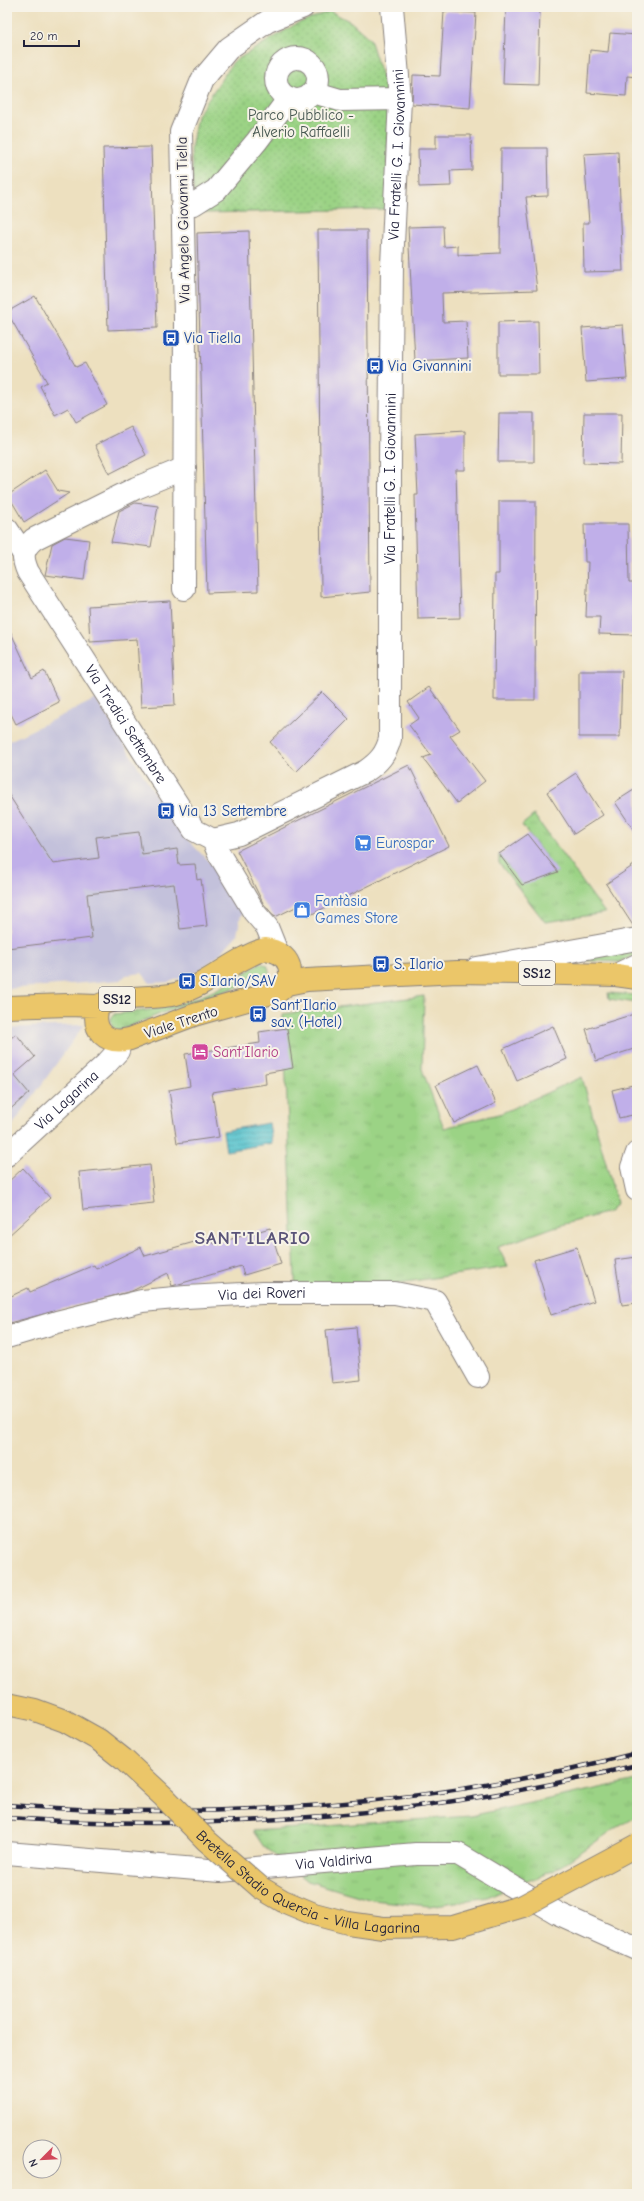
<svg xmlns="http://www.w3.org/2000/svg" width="644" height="2201" font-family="'Comic Neue',sans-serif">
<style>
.industrial{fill:#c3c1db}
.grass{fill:url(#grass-tufts);stroke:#5e7a60}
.park{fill:url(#park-dots);stroke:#5e7a60}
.water{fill:url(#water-rules);stroke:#3c7284}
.building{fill:#c0afe9}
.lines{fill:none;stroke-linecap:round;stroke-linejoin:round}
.minor-casing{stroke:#88817d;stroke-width:24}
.major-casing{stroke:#88817d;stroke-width:24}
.minor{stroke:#fff;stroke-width:22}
.major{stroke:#ebc669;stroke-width:22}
.rail-casing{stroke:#22223b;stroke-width:4.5}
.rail{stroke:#f7f3e8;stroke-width:3;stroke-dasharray:9;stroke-linecap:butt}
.major-bridge-casing{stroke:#88817d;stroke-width:24;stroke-linecap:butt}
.major-bridge{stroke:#ebc669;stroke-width:22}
.labels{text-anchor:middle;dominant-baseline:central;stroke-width:4;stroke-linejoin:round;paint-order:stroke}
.shield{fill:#f7f3e8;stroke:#62616f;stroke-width:1}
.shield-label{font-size:14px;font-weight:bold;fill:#22223b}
.park-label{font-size:15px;fill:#465751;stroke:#f7f3e8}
.street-label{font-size:15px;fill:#22223b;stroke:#f7f3e8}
.transit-label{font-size:15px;fill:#164399;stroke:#f7f3e8;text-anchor:start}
.shop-label{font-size:15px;fill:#366cbe;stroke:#f7f3e8;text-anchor:start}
.hotel-label{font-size:15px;fill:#b23c85;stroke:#f7f3e8;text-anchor:start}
.district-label{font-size:19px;font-weight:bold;letter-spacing:1px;fill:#595378;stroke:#f7f3e8}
</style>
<defs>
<pattern id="grass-tufts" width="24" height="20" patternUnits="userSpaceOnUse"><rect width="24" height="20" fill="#9bd385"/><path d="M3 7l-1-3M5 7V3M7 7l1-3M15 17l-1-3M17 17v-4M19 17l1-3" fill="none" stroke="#85b574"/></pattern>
<pattern id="park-dots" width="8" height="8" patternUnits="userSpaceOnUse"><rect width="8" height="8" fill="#9bd385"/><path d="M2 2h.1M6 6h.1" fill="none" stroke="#85b574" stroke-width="1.8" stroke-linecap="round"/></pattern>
<pattern id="water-rules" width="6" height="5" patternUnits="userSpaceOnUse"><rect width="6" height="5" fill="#55c2cd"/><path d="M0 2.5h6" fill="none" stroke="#4aa6b1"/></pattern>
</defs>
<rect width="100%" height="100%" fill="#f7f3e8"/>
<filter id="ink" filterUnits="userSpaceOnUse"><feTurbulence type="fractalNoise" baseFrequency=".025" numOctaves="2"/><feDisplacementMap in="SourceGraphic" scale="8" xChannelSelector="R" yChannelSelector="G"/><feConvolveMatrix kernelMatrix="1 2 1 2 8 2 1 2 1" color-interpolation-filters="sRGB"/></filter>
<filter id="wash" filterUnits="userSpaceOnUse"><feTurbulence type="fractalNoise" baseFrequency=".012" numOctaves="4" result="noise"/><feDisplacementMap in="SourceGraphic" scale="16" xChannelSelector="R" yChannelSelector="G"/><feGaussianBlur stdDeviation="0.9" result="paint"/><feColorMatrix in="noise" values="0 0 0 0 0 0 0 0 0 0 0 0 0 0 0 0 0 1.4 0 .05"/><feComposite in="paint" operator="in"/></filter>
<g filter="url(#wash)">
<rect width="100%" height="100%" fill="#ede0bf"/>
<path class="industrial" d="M96,699L172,821L187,839L215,868L244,914L241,915L237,935L218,956L196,972L169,982L150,983L142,973L126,975L121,980L7,989V742Z
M84,1025L7,1133V1028Z"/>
<path class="grass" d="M534,815L605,913L545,922L499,863V854L522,884L557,872L522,825Z
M637,947V955L619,962L558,959Z
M260,963L267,965L270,973L264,978L185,1004L120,1030L112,1028L111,1019L114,1014C159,1010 188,1005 229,983C240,978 249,969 260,963Z
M608,993L637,995V1003L609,999Z
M424,996L422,1069L444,1128L502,1113L582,1077L617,1203L609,1212L554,1227L498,1247L508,1267L296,1298L283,1014Z
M637,1780V1816L617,1827L555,1870L488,1897L429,1906L372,1900L308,1881L264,1847L253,1831L470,1816Z"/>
<path class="park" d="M330,11L351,22L370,39L389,99L387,209L206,213L194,204L191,149L197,116L233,62L296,24Z"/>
<path class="water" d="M269,1123L272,1143L226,1151L223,1131Z"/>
<g id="blocks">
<path class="building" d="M506,9L540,10L538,85L503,84Z
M444,11L476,13L470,108L412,104L413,75L440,76Z
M610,33L637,35V77L627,76L626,96L587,93L590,50L608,52Z
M436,135H471L472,170L450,171L451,186L419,187L418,149H436Z
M151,147L157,328L108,330L103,148Z
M501,148H547L548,196L526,197L537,290L442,293L443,322L466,321L468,358L415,361L408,227L443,226L444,247L458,246V255L500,253Z
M618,152L623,271L584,272L583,223H589L584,154Z
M318,230H367L370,592L321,597Z
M249,231L258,591L207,593L197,233Z
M35,296L76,367L85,363L107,405L76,422L68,408L55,415L40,386L47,382L7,312Z
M538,321L539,374H498V322Z
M623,325L627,379L586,382L582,328Z
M499,413H534V462H498Z
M584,413H622L621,464L583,463Z
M131,427L146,455L109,474L95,445Z
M465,431V470H456L460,618L418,619L415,495H418L415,434Z
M45,470L58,491L69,493L24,522L8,495Z
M499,501H536L535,700H494L495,574H499Z
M135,503L158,506L151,547L111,542L119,511Z
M584,524H628L629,583H636L635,635L599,634L600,617H586L588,562H585Z
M65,537L89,540L84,580L45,575L52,544Z
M170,601L175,705L141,707L137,639L90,642L88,606Z
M7,624L32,678L44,671L59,702L16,724L7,706Z
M579,671H622L620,737H579Z
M429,687L460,730L450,736L485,781L457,803L423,758L431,755L409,725L419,718L408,702Z
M322,692L349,719L296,772L270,742Z
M409,765L449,846L308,916L302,904L275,917L263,903L237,851Z
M576,773L603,815L574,834L547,792Z
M637,788V835L615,802Z
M7,792L53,864L99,858L96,837L139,832L142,854L177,849L179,865L195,864L197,880L201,879L207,926L180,929L174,884L87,894L92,938L7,948Z
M528,834L558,872L522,885L499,854Z
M637,863V927H634L606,884Z
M637,1013V1048L596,1061L586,1029Z
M553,1026L567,1059L517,1081L503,1049Z
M287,1028L293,1068L265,1073L266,1084L212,1092L219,1137L177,1143L169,1090L190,1086L185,1054L260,1043L259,1032Z
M16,1034L35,1057L14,1075L29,1093L7,1112V1041Z
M478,1065L496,1103L454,1123L436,1085Z
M637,1084V1114L619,1118L612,1090Z
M150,1165L154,1203L83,1210L79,1172Z
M23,1168L50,1198L7,1237V1183Z
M270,1228L281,1264L244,1275L241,1266L172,1286L168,1273L132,1291L9,1323L7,1319V1298L28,1288L30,1292L94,1265L96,1269L141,1247L145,1256L212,1237L214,1244Z
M577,1247L594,1301L551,1315L534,1260Z
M637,1257V1303L622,1305L615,1260Z
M356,1327L361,1380L332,1383L326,1330Z"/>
</g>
</g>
<g filter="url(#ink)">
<use href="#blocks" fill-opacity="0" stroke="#88817d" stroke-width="1"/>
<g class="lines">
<defs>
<g id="minor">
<circle cx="297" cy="79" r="21"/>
<path d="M313,92L340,100L400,99"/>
<path d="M182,206L194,204L216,190L257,141L289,98"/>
<path id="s1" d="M185,468L136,488L34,539C21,550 22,558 28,572L194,830L213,840L219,854L254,912L267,927L277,952"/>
<path d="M7,529L23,553"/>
<path d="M184,589L185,319L181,132L202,80L229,48L268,21L303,7"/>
<path id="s2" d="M213,840L239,834L366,771C379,762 386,754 390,739V461L392,265L400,99L392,7"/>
<path d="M477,968L637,939"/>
<path d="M616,975L637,965"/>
<path d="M637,1153L632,1167L637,1190"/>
<path id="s3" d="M7,1155L107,1063L118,1051L120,1042"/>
<path id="s4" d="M7,1337L57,1322L142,1301L186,1297L262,1293H395L435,1301L478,1377"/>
<path id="s5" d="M7,1853L220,1871L416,1854H458L557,1913L637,1949"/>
</g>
<path id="major" d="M265,949C290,952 299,975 279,991L194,1015L130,1039C106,1045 91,1031 98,1006C121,994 150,1000 176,994C209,985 233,959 265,949Z
M287,984L307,980L457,972L616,975L637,978
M7,1007L68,1005L98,1006"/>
</defs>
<use href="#minor" class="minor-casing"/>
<use href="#major" class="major-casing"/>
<use href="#minor" class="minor"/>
<use href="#major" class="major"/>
<defs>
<path id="rail" d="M7,1805C217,1821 432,1806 637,1753
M7,1818C218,1832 431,1816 637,1765"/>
</defs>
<use href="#rail" class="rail-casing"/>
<use href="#rail" class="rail"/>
<defs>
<g id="major-bridge">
<path id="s6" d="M7,1704L35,1710L65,1721L99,1740L123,1759L164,1797L207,1841L261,1888L283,1901L314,1914L348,1923L383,1928L453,1927L523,1906L637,1845"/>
</g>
</defs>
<use href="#major-bridge" class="major-bridge-casing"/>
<use href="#major-bridge" class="major-bridge"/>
</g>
</g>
<defs>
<symbol id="bus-square" viewBox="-11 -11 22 22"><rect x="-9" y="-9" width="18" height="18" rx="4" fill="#1a4fb4" stroke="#f7f3e8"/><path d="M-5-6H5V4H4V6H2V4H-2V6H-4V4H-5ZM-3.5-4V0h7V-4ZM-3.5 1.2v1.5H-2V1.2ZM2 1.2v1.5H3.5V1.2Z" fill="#fff"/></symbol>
<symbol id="supermarket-square" viewBox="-11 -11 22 22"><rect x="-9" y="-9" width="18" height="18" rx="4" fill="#3f7fe0" stroke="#f7f3e8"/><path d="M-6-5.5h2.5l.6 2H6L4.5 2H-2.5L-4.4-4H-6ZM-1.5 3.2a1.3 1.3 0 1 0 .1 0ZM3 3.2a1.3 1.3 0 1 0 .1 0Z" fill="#fff"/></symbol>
<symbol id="shop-square" viewBox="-11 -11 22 22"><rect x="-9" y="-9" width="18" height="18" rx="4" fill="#3f7fe0" stroke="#f7f3e8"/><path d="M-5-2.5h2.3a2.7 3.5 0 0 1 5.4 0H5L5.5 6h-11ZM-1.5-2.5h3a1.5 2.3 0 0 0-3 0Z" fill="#fff"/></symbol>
<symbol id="hotel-square" viewBox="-11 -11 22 22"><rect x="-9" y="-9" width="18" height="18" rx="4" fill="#d1479c" stroke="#f7f3e8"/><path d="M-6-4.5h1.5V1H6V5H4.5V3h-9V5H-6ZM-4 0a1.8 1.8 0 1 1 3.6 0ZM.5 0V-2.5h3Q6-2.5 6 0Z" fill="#fff"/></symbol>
</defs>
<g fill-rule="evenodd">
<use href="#bus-square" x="161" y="328" width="20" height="20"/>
<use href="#bus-square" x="365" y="356" width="20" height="20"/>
<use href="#bus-square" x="156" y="801" width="20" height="20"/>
<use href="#supermarket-square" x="353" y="833" width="20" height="20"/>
<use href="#shop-square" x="292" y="900" width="20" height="20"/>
<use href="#bus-square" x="371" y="954" width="20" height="20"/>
<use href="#bus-square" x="177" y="971" width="20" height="20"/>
<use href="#bus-square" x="248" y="1004" width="20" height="20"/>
<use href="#hotel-square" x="190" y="1042" width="20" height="20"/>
</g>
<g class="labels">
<g class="shield">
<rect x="519" y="961" width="36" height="24" rx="3"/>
<rect x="99" y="987" width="36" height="24" rx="3"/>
</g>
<g class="shield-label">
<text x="537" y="973">SS12</text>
<text x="117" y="999">SS12</text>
</g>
<g class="park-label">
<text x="301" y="115">Parco Pubblico -<tspan x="301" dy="17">Alverio Raffaelli</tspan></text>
</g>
<g class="street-label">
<text stroke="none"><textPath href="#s2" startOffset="794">Via Fratelli G. I. Giovannini</textPath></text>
<text transform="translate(183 220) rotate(-91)">Via Angelo Giovanni Tiella</text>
<text stroke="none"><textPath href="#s2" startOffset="470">Via Fratelli G. I. Giovannini</textPath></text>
<text stroke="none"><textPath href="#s1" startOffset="385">Via Tredici Settembre</textPath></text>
<text transform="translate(181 1022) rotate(-18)">Viale Trento</text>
<text stroke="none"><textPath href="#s3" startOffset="81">Via Lagarina</textPath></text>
<text stroke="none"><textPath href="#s4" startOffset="260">Via dei Roveri</textPath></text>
<text stroke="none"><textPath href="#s5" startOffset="328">Via Valdiriva</textPath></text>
<text stroke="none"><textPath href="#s6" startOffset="361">Bretella Stadio Quercia - Villa Lagarina</textPath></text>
</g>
<g class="transit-label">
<text x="184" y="338">Via Tiella</text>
<text x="388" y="366">Via Givannini</text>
<text x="179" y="811">Via 13 Settembre</text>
<text x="394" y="964">S. Ilario</text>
<text x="200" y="981">S.Ilario/SAV</text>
<text x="271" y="1005">Sant'Ilario<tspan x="271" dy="17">sav. (Hotel)</tspan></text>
</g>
<g class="shop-label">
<text x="376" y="843">Eurospar</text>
<text x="315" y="901">Fantàsia<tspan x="315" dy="17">Games Store</tspan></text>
</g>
<g class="hotel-label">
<text x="213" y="1052">Sant'Ilario</text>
</g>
<g class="district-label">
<text x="253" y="1238">SANT'ILARIO</text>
</g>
</g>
<rect width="644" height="2201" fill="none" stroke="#f7f3e8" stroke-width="24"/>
<g transform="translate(42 2159) rotate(246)"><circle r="19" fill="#f7f3e8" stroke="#a29fa3"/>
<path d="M0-3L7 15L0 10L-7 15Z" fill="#d1495b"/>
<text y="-6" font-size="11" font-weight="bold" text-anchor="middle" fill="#22223b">N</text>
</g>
<path d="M24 40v6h55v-6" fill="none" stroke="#22223b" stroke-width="2"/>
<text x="30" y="40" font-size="12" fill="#22223b" stroke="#f7f3e8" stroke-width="3" paint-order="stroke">20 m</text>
</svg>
